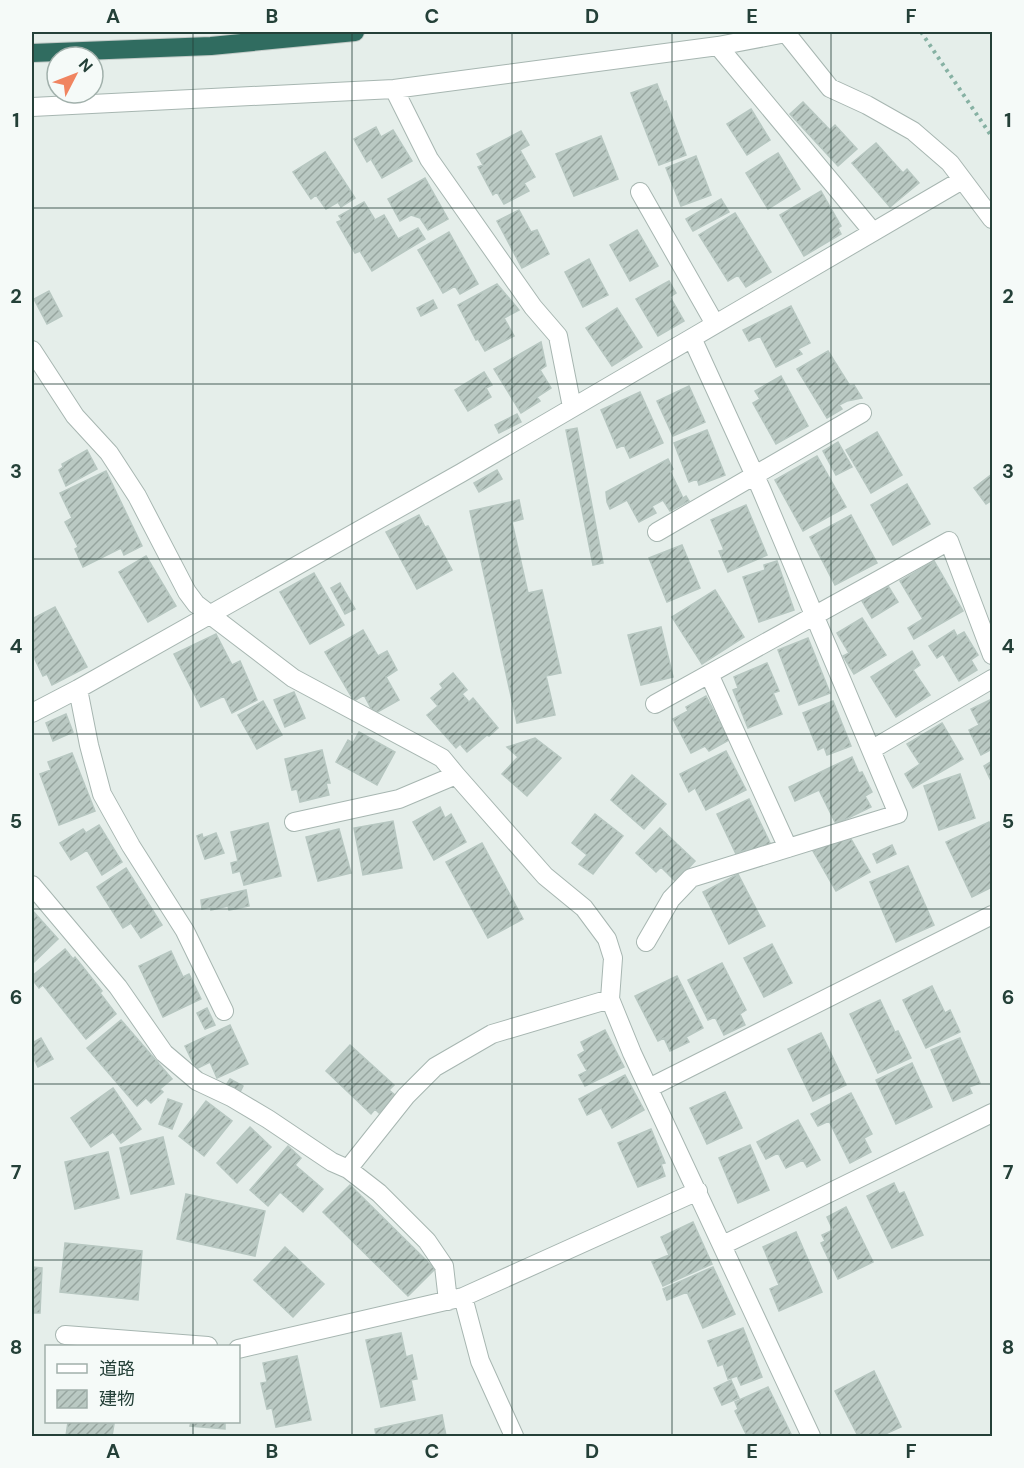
<svg xmlns="http://www.w3.org/2000/svg" width="1024" height="1468" font-family="'DM Sans','Noto Sans JP',sans-serif">
<style>
.building{fill:url(#building-hatch);stroke:#b7c7c1;stroke-width:1.5}
.lines{fill:none;stroke-linecap:round;stroke-linejoin:round}
.minor-casing{stroke:#a7b6b1;stroke-width:20}
.highway-casing{stroke:#c2cac7;stroke-width:20}
.path{stroke:#86b1a3;stroke-width:4;stroke-dasharray:3 4.5;stroke-linecap:butt}
.minor{stroke:#fff;stroke-width:18}
.highway{stroke:#306c60;stroke-width:18}
.grid{fill:none;stroke:#244038;stroke-width:1.5;stroke-opacity:0.55}
.neatline{fill:none;stroke:#244038;stroke-width:2}
.grid-label{font-size:20px;text-anchor:middle;font-weight:bold;fill:#244038}
</style>
<defs>
<pattern id="building-hatch" width="6" height="6" patternUnits="userSpaceOnUse" patternTransform="scale(1.5)"><rect width="6" height="6" fill="#bac9c3"/><path d="M-1 1l2-2M0 6l6-6M5 7l2-2" fill="none" stroke="#97a59f"/></pattern>
</defs>
<rect width="100%" height="100%" fill="#e5eeea"/>
<path class="building" d="M657,84L664,102L666,101L686,155L659,165L631,93Z
M803,102L830,130L835,125L857,149L838,166L790,114Z
M751,109L770,140L747,155L727,124Z
M376,127L381,137L393,130L412,161L382,178L371,159L367,162L354,139Z
M521,131L529,145L520,150L535,177L524,183L529,191L504,204L497,192L493,195L478,167L483,165L477,154Z
M601,136L618,179L574,196L556,154Z
M876,143L903,173L907,169L919,183L890,207L852,163Z
M325,152L355,198L341,207L338,202L326,209L316,195L311,199L293,172Z
M778,153L800,189L768,209L746,173Z
M696,156L711,195L681,206L666,168Z
M425,178L448,219L428,230L420,218L411,215L400,221L388,199Z
M821,191L841,226L838,228L841,234L804,256L780,215Z
M721,199L729,212L693,231L686,219Z
M364,202L375,220L384,215L398,239L418,228L425,239L372,271L360,251L355,253L337,222L342,220L339,216Z
M519,210L531,232L537,230L549,254L522,268L497,221Z
M735,213L771,272L746,287L738,275L728,281L699,235Z
M637,230L658,266L630,281L610,245Z
M449,232L478,284L460,294L455,286L443,293L418,250Z
M589,259L608,295L583,307L565,272Z
M669,281L676,293L670,297L684,321L658,336L636,299Z
M497,284L519,310L504,318L514,336L485,351L478,339L476,340L458,305Z
M49,291L62,316L47,324L34,299Z
M433,300L437,308L421,316L417,308Z
M791,306L810,343L798,349L802,354L776,367L760,336L749,341L743,330Z
M617,308L642,347L612,366L586,328Z
M541,342L546,366L540,370L551,388L537,397L540,401L521,413L494,369Z
M828,351L850,386L854,385L862,398L847,401L839,405L842,409L827,418L797,369Z
M484,372L492,385L486,388L491,397L468,411L455,390Z
M781,376L808,426L776,444L753,403L760,399L755,391Z
M689,386L705,422L673,436L657,401Z
M640,392L663,443L630,458L624,445L617,448L601,410Z
M517,414L521,422L499,433L495,425Z
M577,428L603,563L593,565L566,430Z
M707,430L725,475L699,485L697,479L689,482L674,443Z
M877,432L902,475L871,493L846,450Z
M838,442L852,467L836,475L823,451Z
M87,450L97,469L66,486L59,470L63,467L62,464Z
M817,456L846,507L803,531L775,480Z
M668,459L673,469L670,471L683,498L686,496L689,501L670,511L663,500L652,506L656,513L639,522L627,500L610,509L607,502L606,492Z
M497,470L502,479L479,492L474,483Z
M106,471L142,546L124,555L121,548L83,567L75,549L78,547L65,522L72,518L60,493Z
M992,474V500L986,504L974,488Z
M907,484L930,524L893,545L871,505Z
M519,500L523,519L512,522L528,593L542,590L561,673L546,676L555,715L517,723L470,511Z
M746,505L767,555L728,572L719,551L724,550L711,520Z
M419,515L425,527L428,526L452,570L417,589L386,532Z
M851,515L877,563L835,585L810,537Z
M682,545L700,588L667,602L649,558Z
M146,556L176,606L148,622L119,572Z
M777,561L794,610L759,622L743,577L765,570L764,565Z
M934,561L963,611L914,639L908,628L923,619L900,581Z
M314,573L344,625L310,644L280,592Z
M340,583L355,609L345,614L331,588Z
M888,586L898,602L872,618L862,601Z
M715,590L744,637L702,664L672,617Z
M55,607L87,667L52,685L47,674L43,676L32,653V619Z
M862,618L886,655L854,674L843,656L849,653L837,633Z
M661,627L673,677L641,685L628,635Z
M363,630L378,656L387,651L397,670L386,677L399,700L374,714L364,695L354,701L325,652Z
M954,630L957,636L964,632L978,655L971,660L977,670L959,681L943,654L937,658L929,646Z
M216,634L232,665L240,661L257,700L232,713L224,696L201,707L174,654Z
M808,638L830,693L799,705L778,650Z
M912,651L920,665L913,670L930,695L896,717L871,677Z
M767,663L779,691L773,693L782,714L748,728L733,690L738,688L734,677Z
M453,673L467,690L462,694L469,702L473,698L498,728L489,736L487,735L467,752L460,744L456,748L427,715L438,706L431,698L443,688L440,684Z
M294,692L305,718L285,727L274,700Z
M706,696L729,740L709,751L705,746L691,753L673,719L688,711L686,707Z
M992,699V749L981,755L969,730L979,725L971,709Z
M263,701L282,735L257,749L238,715Z
M833,701L851,746L827,755L824,747L818,750L803,713Z
M66,714L73,732L53,741L46,723Z
M942,723L963,759L913,788L905,774L920,764L907,744Z
M359,732L395,752L377,785L336,762L348,740L353,743Z
M535,738L561,758L527,796L502,774L518,757L507,747Z
M322,750L330,783H326L329,795L300,802L297,789L292,790L285,759Z
M726,751L746,790L706,810L695,788L689,792L680,774Z
M72,753L95,811L59,825L40,774L51,770L48,762Z
M852,757L859,773L862,772L872,792L865,796L871,807L836,824L819,790L795,801L789,787Z
M992,761V783L984,766Z
M960,774L975,818L939,830L924,786Z
M632,775L666,804L644,829L611,800Z
M749,799L771,845L747,856L745,850L736,854L717,814Z
M440,807L445,818L451,814L466,842L434,860L413,822Z
M595,814L623,836L593,874L579,864L587,855L572,843Z
M393,821L402,868L363,875L354,828Z
M989,822L992,830V887L972,897L946,842Z
M268,823L281,876L244,885L240,871L233,873L231,863L238,861L231,832Z
M99,825L122,862L102,875L87,850L71,860L60,843L83,829L86,833Z
M660,828L695,861L676,882L661,867L656,872L636,853Z
M339,829L351,873L318,881L306,837Z
M847,832L870,872L836,891L813,851Z
M216,833L224,853L205,859L197,836L202,834L203,838Z
M482,843L523,919L488,938L446,862Z
M892,845L896,854L877,863L873,854Z
M908,866L934,925L896,942L870,882Z
M126,868L162,925L141,938L131,923L123,928L97,887Z
M738,874L765,926L729,944L703,892Z
M246,890L249,906L229,910L228,906L211,910V907L202,909L201,900Z
M32,910L58,939L32,964Z
M772,944L792,983L764,997L744,958Z
M65,949L73,959L75,957L102,991L100,993L116,1014L86,1039L43,985L39,988L32,979V976Z
M171,951L183,977L189,974L201,999L163,1017L139,966Z
M722,963L746,1010L740,1014L745,1025L724,1035L715,1017L708,1020L688,980Z
M677,976L703,1028L686,1037L689,1042L670,1051L664,1038L658,1041L635,996Z
M932,986L945,1013L950,1010L960,1032L926,1048L903,1000Z
M880,1000L895,1032L898,1031L911,1058L878,1073L850,1014Z
M207,1008L215,1025L205,1029L197,1013Z
M121,1020L172,1079L160,1089L163,1092L151,1103L146,1098L137,1106L87,1048Z
M230,1025L248,1064L217,1078L210,1062L196,1069L185,1046Z
M605,1030L624,1067L585,1086L579,1075L587,1071L578,1055L585,1051L581,1042Z
M821,1033L846,1085L813,1101L788,1049Z
M41,1038L53,1059L38,1067L32,1055V1043Z
M960,1038L980,1083L969,1087L972,1093L953,1101L931,1050Z
M350,1045L394,1085L389,1090L395,1095L379,1113L375,1109L371,1114L326,1071Z
M912,1063L932,1107L896,1124L876,1080Z
M625,1075L644,1110L612,1128L601,1108L587,1115L579,1099Z
M230,1079L243,1086L239,1094L225,1087Z
M113,1088L141,1129L121,1143L113,1132L91,1147L71,1118Z
M725,1092L742,1128L707,1144L690,1108Z
M851,1093L872,1134L864,1138L871,1152L850,1163L829,1121L818,1126L811,1114Z
M168,1099L182,1104L172,1129L159,1124Z
M206,1101L232,1121L204,1156L179,1136Z
M798,1120L820,1160L807,1167L803,1160L786,1168L778,1153L766,1159L757,1142Z
M250,1127L271,1147L237,1183L217,1163Z
M651,1129L665,1163L661,1164L665,1176L638,1187L618,1143Z
M163,1137L174,1184L131,1194L120,1148Z
M750,1145L769,1190L738,1203L719,1158Z
M288,1146L301,1158L295,1165L323,1189L303,1212L280,1192L268,1206L250,1190Z
M108,1152L119,1198L75,1209L65,1162Z
M894,1183L899,1194L904,1192L923,1235L892,1248L867,1196Z
M350,1185L435,1269L408,1296L323,1212Z
M186,1194L265,1211L255,1256L177,1239Z
M846,1207L873,1262L838,1279L821,1243L825,1241L822,1235L833,1230L827,1217Z
M693,1222L712,1264L663,1286L652,1262L669,1255L661,1237Z
M796,1232L822,1292L779,1311L770,1289L779,1285L763,1247Z
M65,1243L142,1251L138,1300L60,1292Z
M285,1247L324,1284L293,1317L254,1280Z
M32,1267L42,1268L40,1313H32Z
M713,1267L735,1314L703,1328L687,1292L667,1300L663,1289Z
M743,1328L762,1377L741,1385L737,1376L728,1379L723,1364L718,1366L708,1341Z
M401,1333L406,1357L412,1355L417,1379L411,1380L415,1400L381,1407L366,1340Z
M297,1356L311,1420L276,1427L272,1408L267,1409L261,1383L267,1382L263,1363Z
M874,1371L901,1427L881,1436H858L835,1391Z
M731,1380L739,1398L722,1405L714,1388Z
M768,1387L792,1436H747L735,1411L738,1409L735,1402Z
M442,1415L446,1436H376L375,1429Z
M68,1422H96L114,1424L112,1436H66Z
M191,1422H225V1429L190,1426Z"/>
<g class="lines">
<defs>
<path id="minor" d="M718,46L873,232
M394,89L429,159L533,307L558,336L572,407
M32,107L394,89L718,46L786,33L830,88L867,105L913,131L950,163L992,219
M640,192L715,324
M32,350L75,416L109,453L137,496L187,592L196,604L293,678L442,758L456,775
M657,532L862,413
M709,674L788,848
M78,689L89,745L102,794L131,846L185,931L224,1011
M655,704L949,541L992,655
M32,713L78,689L461,473L962,180
M871,750L992,679
M294,822L399,799L456,775L545,876L584,908L607,939L613,958L610,999L632,1053L811,1436
M32,885L118,987L164,1053L197,1081L231,1097L268,1119L332,1162L348,1169L379,1193L427,1241L444,1266L448,1301
M646,942L671,899L691,878L898,814L761,489L692,338
M649,1088L992,915
M348,1169L406,1096L435,1067L492,1034L610,999
M723,1245L992,1113
M463,1297L480,1361L514,1436
M65,1335L208,1346
M238,1349L463,1297L698,1191"/>
<path id="highway" d="M32,53L211,46L355,32"/>
</defs>
<use href="#minor" class="minor-casing"/>
<use href="#highway" class="highway-casing"/>
<path class="path" d="M921,32L992,137"/>
<use href="#minor" class="minor"/>
<use href="#highway" class="highway"/>
</g>
<path class="grid" d="M193,32V1346M352,32V1436M512,32V1436M672,32V1436M831,32V1436M32,208H992M32,384H992M32,559H992M32,734H992M32,909H992M32,1084H992M32,1260H992M193,1422V1436"/>
<rect width="1024" height="1468" fill="none" stroke="#f5faf8" stroke-width="66"/>
<rect x="45" y="1345" width="195" height="78" fill="#f5faf8" stroke="#a1b0ab" stroke-width="1.5"/>
<rect x="57" y="1364" width="30" height="9" fill="#ffffff" stroke="#a1b0ab" stroke-width="1.5"/>
<text x="99" y="1375" font-size="18" fill="#244038">道路</text>
<rect x="57" y="1390" width="30" height="18" fill="url(#building-hatch)" stroke="#a1b0ab" stroke-width="1.5"/>
<text x="99" y="1405" font-size="18" fill="#244038">建物</text>
<g transform="translate(75 75) rotate(48)"><circle r="28" fill="#f5faf8" stroke="#a1b0ab" stroke-width="1.5"/>
<path d="M0-4.5L10 22L0 15L-10 22Z" fill="#f08460"/>
<text y="-9" font-size="16" font-weight="bold" text-anchor="middle" fill="#244038">N</text>
</g>
<rect x="33" y="33" width="958" height="1402" class="neatline"/>
<g class="grid-label">
<text x="113" y="23">A</text>
<text x="272" y="23">B</text>
<text x="432" y="23">C</text>
<text x="592" y="23">D</text>
<text x="752" y="23">E</text>
<text x="911" y="23">F</text>
<text x="16" y="127">1</text>
<text x="1008" y="127">1</text>
<text x="16" y="303">2</text>
<text x="1008" y="303">2</text>
<text x="16" y="478">3</text>
<text x="1008" y="478">3</text>
<text x="16" y="653">4</text>
<text x="1008" y="653">4</text>
<text x="16" y="828">5</text>
<text x="1008" y="828">5</text>
<text x="16" y="1004">6</text>
<text x="1008" y="1004">6</text>
<text x="16" y="1179">7</text>
<text x="1008" y="1179">7</text>
<text x="16" y="1354">8</text>
<text x="1008" y="1354">8</text>
<text x="113" y="1458">A</text>
<text x="272" y="1458">B</text>
<text x="432" y="1458">C</text>
<text x="592" y="1458">D</text>
<text x="752" y="1458">E</text>
<text x="911" y="1458">F</text>
</g>
</svg>
